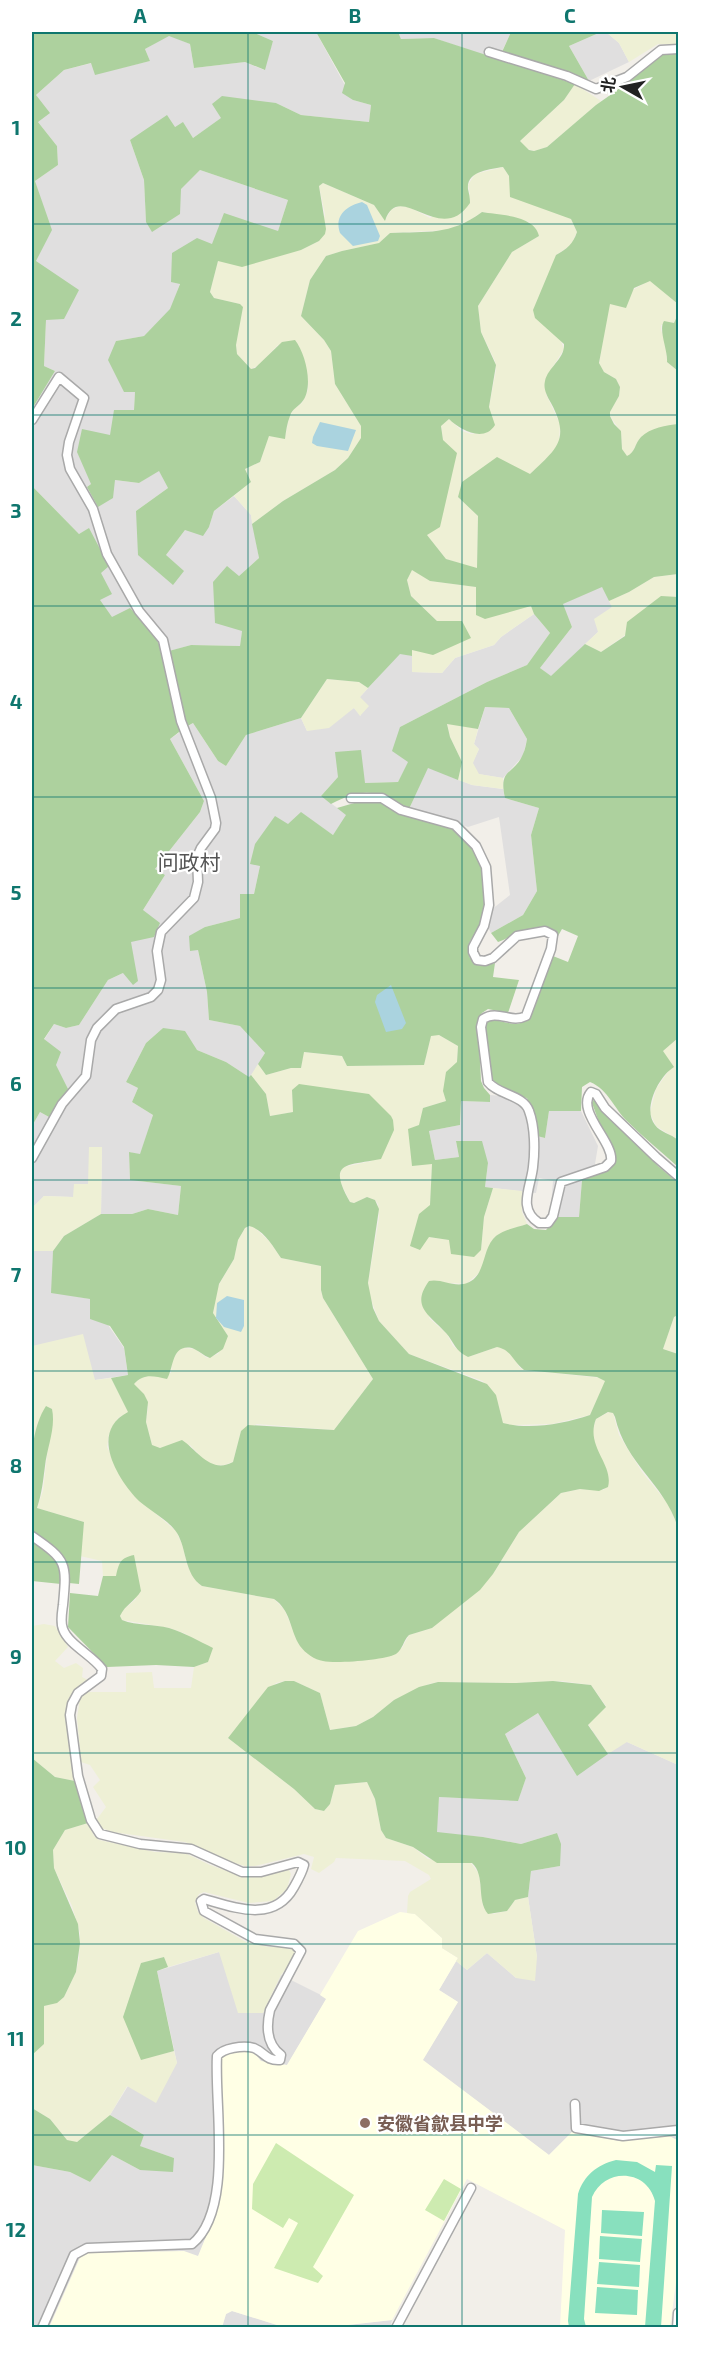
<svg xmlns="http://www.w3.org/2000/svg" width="710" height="2359" font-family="'Exo 2','Noto Sans SC',sans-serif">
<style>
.residential{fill:#e0dfdf}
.education{fill:#ffffe5}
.farmland{fill:#eef0d5}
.grass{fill:#cdebb0}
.forest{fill:#add19e;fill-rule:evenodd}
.pitch{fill:#88e0be}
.water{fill:#aad3df}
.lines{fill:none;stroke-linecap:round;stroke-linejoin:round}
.street-casing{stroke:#a9a9a9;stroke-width:11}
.street{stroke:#fff;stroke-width:8}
.grid{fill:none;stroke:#0f766e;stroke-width:1.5;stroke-opacity:0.55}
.education-dot{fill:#8d6e63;stroke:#fff;stroke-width:2}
.labels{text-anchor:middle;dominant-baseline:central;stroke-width:4.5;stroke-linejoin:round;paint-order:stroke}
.education-label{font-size:18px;font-weight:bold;fill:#785e54;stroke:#fff;text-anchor:start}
.quarter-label{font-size:21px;fill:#555;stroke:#fff}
.neatline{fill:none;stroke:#0f766e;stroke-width:2}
.grid-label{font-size:20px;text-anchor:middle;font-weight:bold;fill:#0f766e}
</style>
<rect width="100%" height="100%" fill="#f2efe9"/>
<path class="residential" d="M252,32H316L353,100L371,105L369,122L301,115L276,103L222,118L193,138L182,123L175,127L130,140L144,180L146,221L200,170L288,200L278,231L212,244L180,283L171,309L144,336L116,341L135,392L134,411L111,435L91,484L87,487L115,480L139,483L159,470L168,488L136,511L166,555L185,530L209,527L214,511L234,496L251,515L259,558L239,576L242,631L240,646L191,645L163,653L112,618L99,600L101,572L89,529L79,534L32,486V409L55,371L44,366L46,319L36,261L51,230L35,181L58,165L57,146L38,122L36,95L64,70L92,63L95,74L150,61L145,49L169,35L190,44L194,68L245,62L264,70L273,41Z
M398,32H511L498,60L434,38L401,39Z
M601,32H606L619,43L629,62L589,81L569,46Z
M602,586L612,607L598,632L551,677L540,668L572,627L562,604Z
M534,614L550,633L527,665L487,682L400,727L409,761L398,782L365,783L338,777L321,796L347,815L333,835L301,813L260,866L254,894H240V918L205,927L198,950L207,992L209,1020L240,1026L265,1053L250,1078L226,1062L197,1050L163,1028L146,1043L126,1082L138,1088L132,1102L153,1115L140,1155L129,1152L130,1180L181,1186L178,1215L148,1209L132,1214H101L102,1148L88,1185L73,1197L44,1196L32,1208V1153L35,1147L32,1145V1126L40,1112L49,1117L56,1065L44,1040L54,1024L66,1028L79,1025L108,980L123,973L131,942L143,910L165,875L155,869L200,812L204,801L170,739L193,723L218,761L226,766L246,735L301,718L307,731L354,708L361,716L360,697L400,653L412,656V672L442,673L455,658L494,645L501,637Z
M485,707L509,708L527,739L523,756L503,778L478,774L472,763L479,749L474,744Z
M428,767L472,785L503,789L505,798L539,808L531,835L537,891L523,915L491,933L488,927L491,910L510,895L499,817L468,827L409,809Z
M490,1095L527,1098L537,1136L545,1138L549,1111H581L598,1146L593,1176L582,1180L579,1217H550L553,1181L539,1178L536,1193L485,1187L488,1163L456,1142L459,1157L435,1160L429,1131L460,1125L461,1101L490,1102Z
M32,1251H53L52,1292L90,1299L124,1348L128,1375L95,1380L32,1346Z
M538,1713L627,1742L676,1764L678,1769V2128L677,2140L667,2135L619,2141L573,2131L549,2155L422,2060L458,2002L439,1990L456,1961L467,1970L487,1953L516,1978L537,1957L528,1897L531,1871L560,1866L557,1833L521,1844L483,1837L436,1833L439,1797L518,1800L526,1778L505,1734Z
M219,1952L263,2013L281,1975L327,1998L287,2065L221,2057L222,2173L217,2210L198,2257L82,2253L49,2327H32V2165L70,2172L90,2182L112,2155L140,2170L174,2158L139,2146L144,2135L110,2115L128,2086L177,2063L157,1971Z
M232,2311L277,2325L330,2327L392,2320L390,2328H222L226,2314Z"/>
<path class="education" d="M400,1912L415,1914L442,1938V1948L458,1958L439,1990L458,2002L423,2060L549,2155L573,2131L619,2141L667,2135L677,2140L678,2268L670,2327H560L565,2230L467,2179L392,2320L330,2327L277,2325L232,2311L226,2314L222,2327L49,2328L82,2253L184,2251L198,2256L217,2210L222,2173L221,2057L227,2052L253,2051L261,2061L287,2065L326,1999L320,1995L358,1931Z"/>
<path class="farmland" d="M606,32H678V45L658,44L629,62L619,43Z
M575,84L601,101L547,147L534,151L525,148L520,141L564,100Z
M503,167L509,176L571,219L577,232L571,245L556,255L561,341L564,349L547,376L546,394L560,424L559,443L555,451L530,474L458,497L478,516L477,569L446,559L426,534L443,440L441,425L449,419L462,431L471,434L480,433L491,416L489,407L496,370L495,361L481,332L478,306L512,252L539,236L529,222L515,218L482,212L470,220L448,230L390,233L379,243L342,251L326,256L310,280L301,316L324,340L331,351L335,384L361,426V438L348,458L335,470L283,501L252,524L251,515L234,496L251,482L245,469L260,462L269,435L285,438L289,417L294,409L302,403L308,390V381L298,344L278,345L259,365L251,369L237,354L236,345L240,304L214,298L210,292L218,261L301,250L319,241L325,214L319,186L323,183L374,205L385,220L392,209L400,206L409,207L430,218L470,194L468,185L475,174Z
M650,280L678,304V314L674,323L661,325V330L666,343L667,362L678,371V424L671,425L640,438L631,454L627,457L622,449L621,432L610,416V412L619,396L620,387L616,379L604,372L599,364L609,304Z
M412,569L430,581L477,587L476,615L531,605L534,614L501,637L494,645L455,658L442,673L412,672V650L462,621H437L411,596L407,580Z
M678,574V597H661L625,635L601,652L585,644L598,632L594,619L612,607L609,601L629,592L654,577Z
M327,679L359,682L368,688L360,697L369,706L360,716L354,708L329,728L307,731L301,718Z
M447,723L478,729L474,744L479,749L473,763L479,774L503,778V789L472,785L458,780L462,762L450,737Z
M431,1035H439L458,1046L457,1062L446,1101L423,1108L432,1163L429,1237L450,1240L452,1254L481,1250L484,1217L493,1188L522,1191V1212L527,1224L499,1234L492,1240L480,1272L466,1284L451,1283L429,1318L447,1334L453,1346L468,1357L497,1347H501L510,1352L520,1368L524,1370L602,1378L606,1381L590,1415L552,1424L511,1425L503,1423L498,1404L483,1381L409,1354L379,1321L369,1294L368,1283L379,1218L378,1204L375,1200L367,1197L354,1203L350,1202L339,1179L341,1170L344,1167L372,1161L292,1090L293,1112L270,1116L266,1094L251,1075L258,1064L266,1075L291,1068H301L303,1052L342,1056L347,1066L424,1065Z
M678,1038V1140L656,1126L650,1113L656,1089L670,1069L663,1051Z
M89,1147H102L101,1214L64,1236L53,1251H32V1208L44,1196L73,1197L74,1184H88Z
M249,1226L254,1227L270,1242L281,1258L321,1266V1290L323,1298L373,1379L334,1430L257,1424L241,1431L233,1462L224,1465H215L206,1462L190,1445L156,1448L152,1445L146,1422L148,1407L133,1384L144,1376L171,1373L172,1361L178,1351L183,1348L195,1349L207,1358L218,1354L228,1336L213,1313L217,1288L234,1259L238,1240L245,1228Z
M678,1315V1354L663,1349L674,1317Z
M83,1334L95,1380L111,1378L129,1412L118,1418L109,1434L107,1447L124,1481L135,1496L176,1531L182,1544L188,1567L198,1583L202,1586L274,1599L284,1609L299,1643L402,1648L409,1635L432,1628L493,1574L519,1532L561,1493L580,1489L604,1490L608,1478L593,1442L592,1433L596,1419L609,1412L613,1413L619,1435L642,1472L669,1505L678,1528V1769L676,1764L627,1742L608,1754L588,1724L606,1706L591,1685L562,1681L516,1683L438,1682L429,1684L394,1700L373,1717L356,1726L330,1730L320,1693L294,1681H285L276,1683L256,1702L246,1718L228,1738L294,1789L315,1809L324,1811L330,1804L335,1785L367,1782L375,1799L381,1830L386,1838L413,1847L428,1859L471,1863L479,1874L483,1906L493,1914L507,1911L515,1900L528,1897L537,1957L535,1981L516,1978L487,1953L467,1970L456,1961L458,1958L442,1948V1938L415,1914L407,1913L408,1896L410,1892L431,1879L429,1875L405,1861L336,1858L334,1862L319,1873L311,1869L314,1857L304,1854L255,1866H245L227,1861L185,1842L112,1832L99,1827L97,1819L106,1807L93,1787L100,1780L90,1765L81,1762L77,1718L80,1698L87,1692H126V1673L152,1672L154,1688H191L194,1667L208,1662L186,1634L169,1628L122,1620L120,1616L122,1611L136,1599L116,1576H103L102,1561L80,1556L84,1522L37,1508L43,1491L48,1447L32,1452V1346Z
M44,1624L55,1626L68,1647L55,1661L64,1668L76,1663L83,1668L82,1677L88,1680L73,1692L67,1707L75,1781L55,1777L32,1758V1626Z
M88,1823L94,1836L99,1840L155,1852L185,1853L210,1865L244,1877H262L280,1871L289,1870L291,1874L287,1889L273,1901L249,1903L204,1892L199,1894L195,1902L198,1912L204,1918L246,1942L269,1947H292L295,1950L293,1960L281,1975L263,2013H238L219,1952L168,1967L164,1957L142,1963L141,2059L174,2051L177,2063L156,2103L127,2086L110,2115L77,2142L72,2143L67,2140L50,2119L32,2108V2055L44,2039V2006L52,2004L64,1997L76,1972L79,1958L80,1933L72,1906L54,1868L53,1850L65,1830Z"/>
<path class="grass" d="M276,2143L354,2195L313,2267L323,2276L318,2283L274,2268L298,2223L289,2218L283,2228L252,2209L253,2184Z
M444,2179L461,2189L444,2221L425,2210Z"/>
<path class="forest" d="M32,32H252L273,41L265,70L245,62L194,68L190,44L169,36L145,49L150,61L95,75L91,63L64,70L36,95L50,113L38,122L57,146L58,165L35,181L52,230L36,261L79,290L64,319L46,320L44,366L55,371L32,409Z
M316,32H398L401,39L434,38L575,84L564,100L520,141L529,150L534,151L547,147L596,105L616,91L657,57L662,54L678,53V304L650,281L634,288L626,308L610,304L599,363L604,372L616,379L620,387L619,396L610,412V416L614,424L621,431L622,449L627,456C635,453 635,443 641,437C650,428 667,425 678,424V574L654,577L629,592L609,601L602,587L563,604L572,627L540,668L551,676L585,644L601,652L625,636L627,622L661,596L678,597V1038L663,1051L674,1067C659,1076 642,1109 655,1125C660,1132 671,1134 678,1140V1167C662,1152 644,1138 628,1122C614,1109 609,1090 590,1082L582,1087L581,1111H549L545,1138L537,1136L527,1098C515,1097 498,1087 491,1077L485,1032L486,1023L492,1020C507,1021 518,1030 530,1016L553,956L568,962L578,936L562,929L558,936L554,930C538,923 513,936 498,942L491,933L523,915L537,891L531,835L539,808L505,798C498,767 514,776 523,754C525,750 526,744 527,739L509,708L485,707L478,729L447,724L450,737L462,762L458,780L428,768L409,809C377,791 366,786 331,804L321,796L338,777L335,752L361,750L365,783L398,782L408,762L392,751L400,727L487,682L527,665L550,633L534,614L531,606L485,619L476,615V587L430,581L412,570L407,580L411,596L437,621H462L471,638L433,655L412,650V656L400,654L368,688L359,682L327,679L301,718L246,735L226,766L218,761L193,723L186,727L169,651L191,645L240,646L242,631L215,623L213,582L227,566L239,576L259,558L252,524L283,501L335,470L348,458L361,438V426L335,384L331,351L324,340L301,316L310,280L326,256L342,251L379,243L390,233C428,231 449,236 482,212C499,215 535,215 539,236L512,252L478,306L481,332L496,365L489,407L495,425C484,443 460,430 449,419L441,426L443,440L457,453L440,527L427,535L446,559L477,568L478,516L458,497L462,482L497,457L530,474C556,449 571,440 551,403C547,396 543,389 545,381C548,367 565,359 564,344L535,318L533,310L556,255C567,249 573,244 577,232L571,219L510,197L509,176L503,167C491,169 466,171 468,189C469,194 470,198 470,203C440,248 399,178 385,221L374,205L323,183L319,186L326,229L325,234L319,241L301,250L242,267L218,261L210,292L214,298L240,304L243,307L236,345L237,354L251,369L255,368L282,342L295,340C306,354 314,388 302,402C298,407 292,409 290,416C287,423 286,431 285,439L269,436L260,462L245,469L251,482L214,511L209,527L203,536L185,530L166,555L184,571L173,585L138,555L136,511L168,488L159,471L139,483L115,480L113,498L98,507L87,487L91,484L77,452L82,429L110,435L114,410H134L135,392H124L108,360L116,341L144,336L170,309L180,284L171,282L172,253L197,238L212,244L224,213L278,231L288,200L200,170L181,189L180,214L152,232L146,222L144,180L130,140L167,115L175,127L183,122L193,138L221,118L212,104L222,96L276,103L301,115L369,122L371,105L353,100L342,93L345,83Z
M511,32H601L569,46L589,81L502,52Z
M678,314V371L667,362C668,350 658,330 664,321L674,323Z
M32,486L79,534L89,528L109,566L101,573L112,594L100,600L112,617L130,608L153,632L163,653L183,729L170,739L204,801L200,812L155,869L165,875L143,910L160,923L154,937L131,942L138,981L133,985L123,973L108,980L79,1025L66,1028L54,1024L44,1039L61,1052L56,1065L68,1089L49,1117L40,1112L32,1126Z
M368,799L386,803L401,815L449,824C457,830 475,851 479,860C485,875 487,910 481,925C477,933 468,940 468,949C467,965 485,967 495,963L493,977L519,980L508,1013L488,1009L482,1013L478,1021L481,1081L484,1088L490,1095V1102L461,1101L460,1125L429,1131L435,1160L459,1157L456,1141H482L488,1163L485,1187L493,1188L484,1217L481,1250L474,1257L451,1254L449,1240L429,1237L420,1250L410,1246L419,1214L430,1205L432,1164L412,1166L408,1129L419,1125L423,1108L446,1101L443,1091L446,1072L457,1062L458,1046L439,1035L431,1036L424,1065L347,1066L342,1056L304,1052L301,1068H291L266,1075L258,1064L265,1053L240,1026L209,1020L207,992L198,950L190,951L189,936L205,927L240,918V894H254L260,866L250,864L255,844L275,816L288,824L301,812L333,835L346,815L337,808Z
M163,1028L185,1031L197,1050L226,1062L249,1077L251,1075L266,1094L270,1116L293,1112L292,1090L299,1084L369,1094L391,1116L393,1120L394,1130L381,1159C348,1166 326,1160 350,1202L354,1203L367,1197L375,1200L379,1209L368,1283L373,1308L379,1321L409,1354L487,1384L496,1395L503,1423C529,1430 564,1424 590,1415L605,1381L597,1377L524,1370C513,1362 512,1350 497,1347L468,1357C455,1351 454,1342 446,1333C430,1315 410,1307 429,1281C441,1278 454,1288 467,1283C485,1277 482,1252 493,1239C500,1230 516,1228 527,1224L534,1229L546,1230L557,1217H579L582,1180L607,1170L614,1161L615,1152L600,1125L592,1103L594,1099L658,1166L678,1183V1315L674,1317L663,1349L678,1354V1528C665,1484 626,1465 615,1417L613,1413L608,1412L596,1419C585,1447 614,1464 608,1487L599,1491L580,1489L561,1493L519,1532L493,1574L480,1590L432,1628L409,1635C403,1641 403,1649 396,1654C385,1660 336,1664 323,1661C315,1660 305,1653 300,1646C290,1631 291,1610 274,1599L202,1586C184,1574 187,1549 177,1533C167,1518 147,1510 135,1497C114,1473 91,1431 128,1412L111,1378L128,1375L124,1347L110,1326L90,1319V1299L51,1293L53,1251L64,1236L101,1214H132L148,1209L178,1215L181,1186L130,1180L129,1152L140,1154L153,1115L132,1102L138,1088L126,1082L146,1043ZM249,1226C263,1229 273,1246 281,1258L321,1266V1290L323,1298L373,1379L334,1430L248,1425L241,1431L233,1462C211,1474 198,1451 182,1440L160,1448L152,1445L146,1422L148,1402L144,1394L134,1384C144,1373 153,1376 167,1379C174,1368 171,1344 192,1348C198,1350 204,1356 210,1358L223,1349L228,1336L213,1313L219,1284L234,1259L238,1240L245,1228Z
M46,1406L52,1409C56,1428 47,1447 45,1466C43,1481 42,1493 37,1508L84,1522L79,1584L69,1583C67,1549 59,1551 32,1533C32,1494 25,1438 46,1406Z
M32,1541L52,1555L61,1566V1584L32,1581Z
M134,1555L141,1591C135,1601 125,1605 120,1616L122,1620C137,1626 154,1624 169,1628C185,1633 199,1641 213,1648L208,1662L194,1667L156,1665L107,1667L68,1627L70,1593L98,1596L103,1576H116C119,1563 120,1558 134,1555Z
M285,1681H294L320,1693L330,1730L356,1726L373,1717L394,1700L419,1687L438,1682L516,1683L553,1681L591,1685L606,1707L588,1725L608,1754L577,1776L538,1713L505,1734L526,1778L518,1801L439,1797L437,1832L483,1837L521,1844L557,1833L561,1844L560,1866L531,1871L528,1897L515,1900L507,1911L488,1914C476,1900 486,1876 472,1863H437L413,1847L386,1838L381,1830L375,1799L367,1782L335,1785L330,1804L324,1811L315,1809L294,1789L228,1738L268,1687Z
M32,1758L55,1777L75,1781L88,1823L65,1830L53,1850L54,1868L78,1924L80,1943L76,1972L64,1997L57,2003L44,2006V2044L32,2055Z
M164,1957L168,1967L157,1971L174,2051L141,2060L123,2017L141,1963Z
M32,2108L50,2119L67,2140L77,2142L110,2115L144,2135L140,2146L174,2158L173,2172L140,2170L112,2155L90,2182L70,2172L32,2165Z"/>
<path class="pitch" d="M616,2160L637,2162L655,2172L656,2165L672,2166L661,2327H645L655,2201C647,2169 605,2167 592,2197L584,2319L586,2327H569L568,2321L578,2194C584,2175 597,2165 616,2160Z
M602,2210L644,2212L642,2236L601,2233Z
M600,2236L642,2239L640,2262L599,2259Z
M599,2262L640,2265L639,2287L597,2284Z
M597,2287L638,2290L637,2315L595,2313Z"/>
<path class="water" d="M362,202L367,205L380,236L378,241L353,246L340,233C334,216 346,206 362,202Z
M320,422L356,430L348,451L317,446L312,443L313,437Z
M391,985L406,1023L402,1029L386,1032L375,1002L377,995Z
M227,1296L244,1300V1326L241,1332L224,1327L216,1318L217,1303Z"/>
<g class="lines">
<defs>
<path id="street" d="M489,52L567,76L596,89L627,77L661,50L678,49
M32,420L59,377L84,398L69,442L67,455L70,469L93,509L107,554L139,611L163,640L181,721L211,798L216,823L215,829L201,848L197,857L198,882L194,898L161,932L157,951L161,980L158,990L151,997L116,1009L97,1028L91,1040L86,1076L62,1104L32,1158
M351,798H382L401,810L455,825L476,846L486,867L489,905L484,926L473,947V952L477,960L485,961L493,958L517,936L545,931L553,935L551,949L526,1016C511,1024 498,1009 483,1019L481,1027L488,1082C498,1095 524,1095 529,1111C535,1127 535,1151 533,1167C531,1187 517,1209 539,1223H548L553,1216L561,1182L605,1167L611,1161C614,1142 575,1111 591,1092L596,1094L605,1108L656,1157L678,1176
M32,1536C67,1560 67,1563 63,1605C62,1613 60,1622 63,1629C68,1644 93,1656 102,1669L101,1676L78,1693L72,1704L70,1715L78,1776L91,1820L100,1834L140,1844L191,1849L242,1872H261L298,1862L304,1865C302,1873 298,1880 294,1887C274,1923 236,1908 204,1899L201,1901L204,1911L255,1939L294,1944L301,1951L270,2010C266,2027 266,2044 281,2055L280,2060C266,2061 264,2052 254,2048C243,2045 223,2048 217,2056C214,2105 234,2210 192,2244L87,2248L74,2255L42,2328
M575,2104L576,2128L623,2136L678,2130
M396,2328L471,2188
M677,2328L678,2313"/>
</defs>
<use href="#street" class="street-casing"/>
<use href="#street" class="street"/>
</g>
<path class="grid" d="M248,32V2328M462,32V2328M32,224H678M32,415H678M32,606H678M32,797H678M32,988H678M32,1180H678M32,1371H678M32,1562H678M32,1753H678M32,1944H678M32,2135H678"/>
<circle class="education-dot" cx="365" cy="2123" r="6"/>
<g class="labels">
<g class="education-label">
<text x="377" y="2123">安徽省歙县中学</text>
</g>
<g class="quarter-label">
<text x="189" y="861">问政村</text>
</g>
</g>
<rect width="710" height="2359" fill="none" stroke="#ffffff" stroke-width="66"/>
<g transform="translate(623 87) rotate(279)" stroke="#ffffff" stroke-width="4.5" paint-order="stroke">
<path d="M0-4.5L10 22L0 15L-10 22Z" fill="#222222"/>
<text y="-9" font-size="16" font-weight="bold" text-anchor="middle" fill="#222222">北</text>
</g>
<rect x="33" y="33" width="644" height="2293" class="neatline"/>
<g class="grid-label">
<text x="140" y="23">A</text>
<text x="355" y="23">B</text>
<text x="570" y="23">C</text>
<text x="16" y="135">1</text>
<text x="16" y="326">2</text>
<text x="16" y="518">3</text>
<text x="16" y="709">4</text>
<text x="16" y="900">5</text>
<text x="16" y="1091">6</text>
<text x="16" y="1282">7</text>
<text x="16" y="1473">8</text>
<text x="16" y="1664">9</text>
<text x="16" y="1855">10</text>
<text x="16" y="2046">11</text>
<text x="16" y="2237">12</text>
</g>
</svg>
